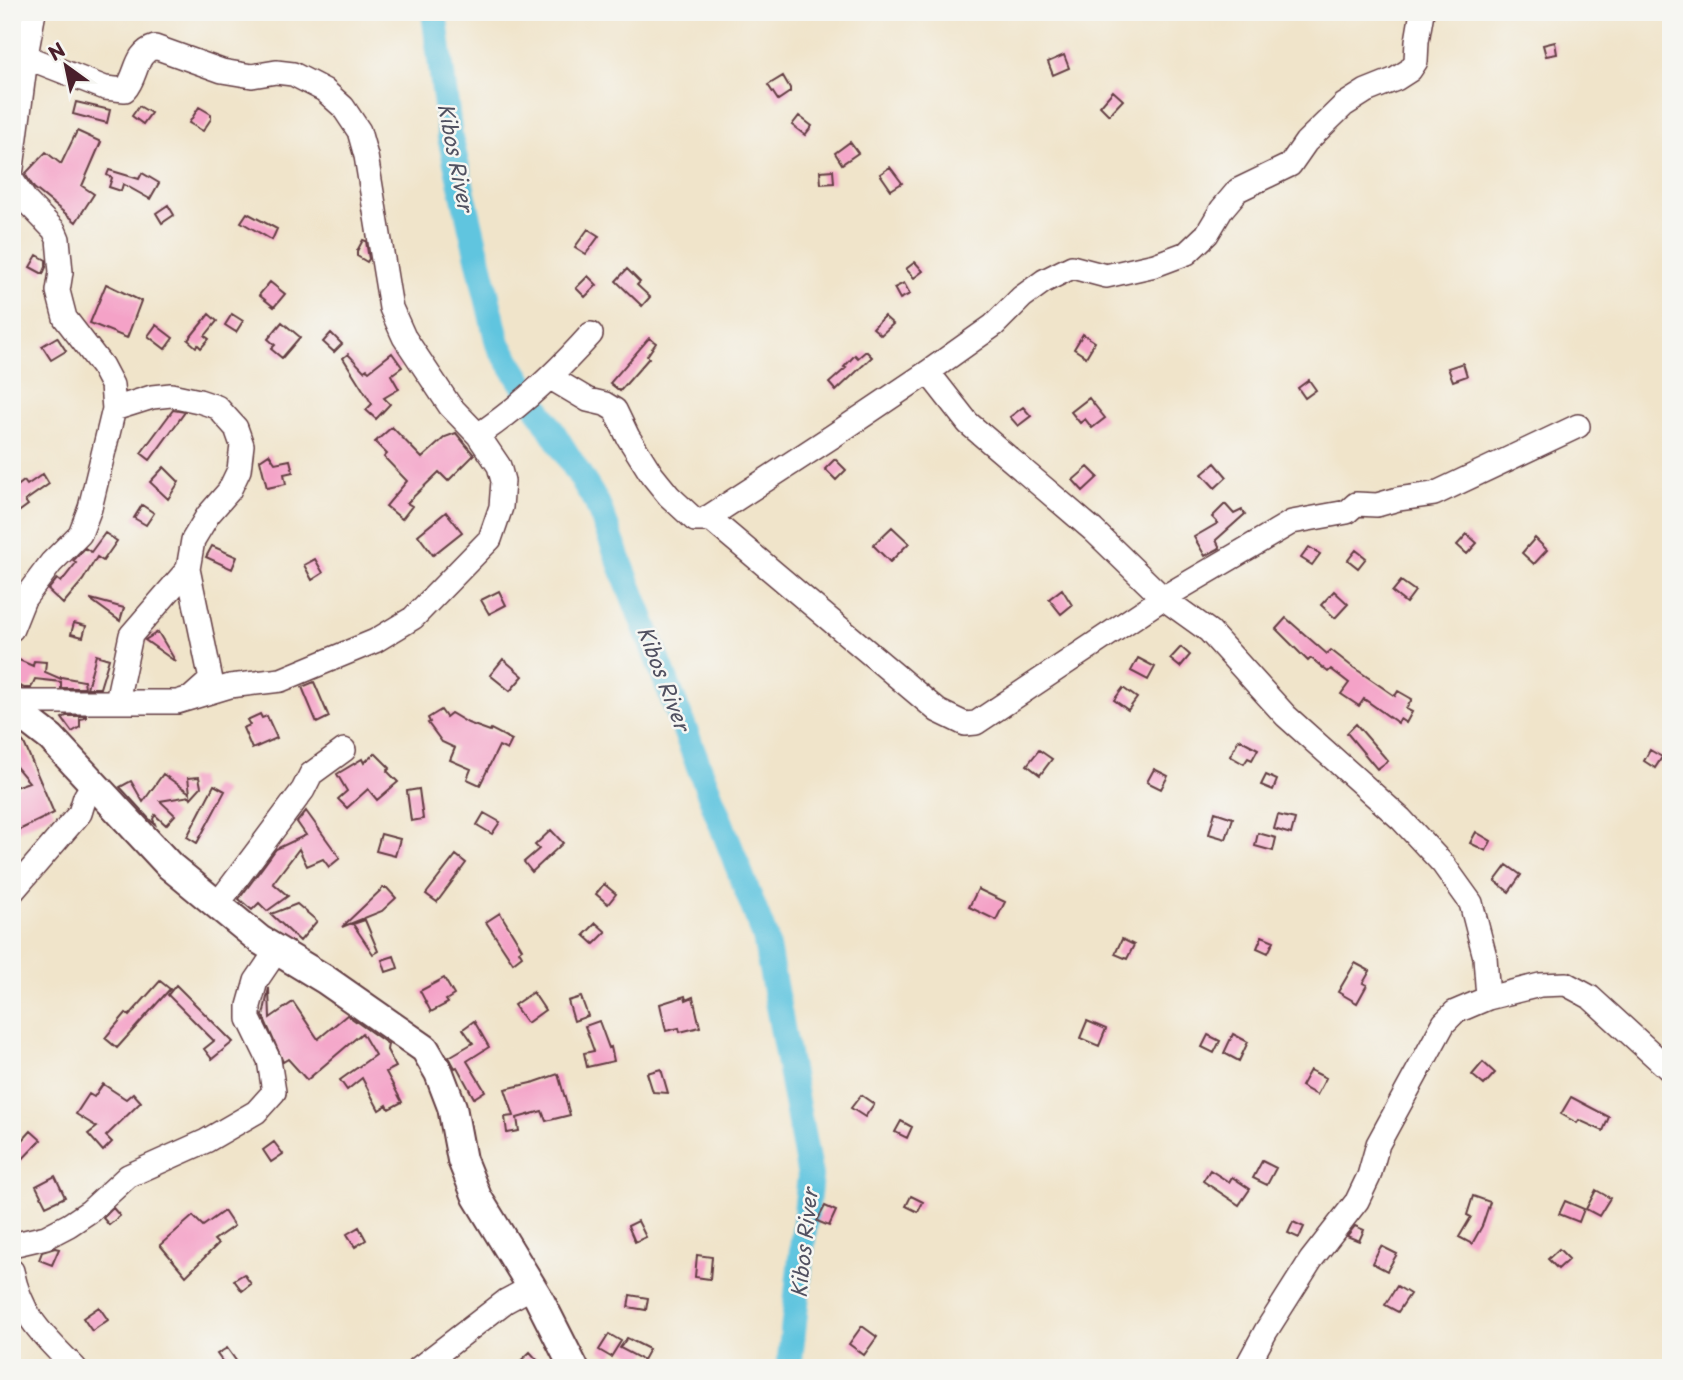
<svg xmlns="http://www.w3.org/2000/svg" width="1683" height="1380" font-family="'Playpen Sans',sans-serif">
<style>
.lines{fill:none;stroke-linecap:round;stroke-linejoin:round}
.river{stroke:#61c5df;stroke-width:26}
.building{fill:#f4a2c7}
.minor-casing{stroke:#633d43;stroke-width:26}
.major-casing{stroke:#633d43;stroke-width:32}
.minor{stroke:#fff;stroke-width:23}
.major{stroke:#fff;stroke-width:28}
.labels{text-anchor:middle;dominant-baseline:central;stroke-width:5;stroke-linejoin:round;paint-order:stroke}
.water-label{font-size:21px;font-style:italic;fill:#515161;stroke:#f6f6f2}
</style>
<rect width="100%" height="100%" fill="#f6f6f2"/>
<filter id="ink" filterUnits="userSpaceOnUse"><feTurbulence type="fractalNoise" baseFrequency=".0143" numOctaves="2"/><feDisplacementMap in="SourceGraphic" scale="14" xChannelSelector="R" yChannelSelector="G"/><feConvolveMatrix kernelMatrix="1 2 1 2 8 2 1 2 1" color-interpolation-filters="sRGB"/></filter>
<filter id="wash" filterUnits="userSpaceOnUse"><feTurbulence type="fractalNoise" baseFrequency=".00686" numOctaves="4" result="noise"/><feDisplacementMap in="SourceGraphic" scale="28" xChannelSelector="R" yChannelSelector="G"/><feGaussianBlur stdDeviation="1.57" result="paint"/><feColorMatrix in="noise" values="0 0 0 0 0 0 0 0 0 0 0 0 0 0 0 0 0 1.4 0 .05"/><feComposite in="paint" operator="in"/></filter>
<g filter="url(#wash)">
<rect width="100%" height="100%" fill="#f0e4ca"/>
<g class="lines">
<path class="river" d="M434,12L450,137L498,344L597,503L765,937L810,1176L789,1368"/>
</g>
<g id="blocks">
<path class="building" d="M1555,42L1557,54L1546,56L1543,45Z
M1064,55L1069,68L1053,75L1048,62Z
M783,76L790,88V92L778,100L768,85Z
M1113,91L1123,100L1109,115L1100,106Z
M76,102L110,110L107,123L73,114Z
M139,106L151,113L143,124L132,116Z
M199,107L211,114V119L203,131L189,123Z
M799,116L812,126L805,135L792,125Z
M77,131L101,142L82,186L94,194L76,222L34,188L25,174L46,152L61,164Z
M850,142L858,153L842,164L835,153Z
M890,167L902,183L891,190L880,174Z
M109,170L139,179L142,173L159,183L150,199L123,184L121,191L109,187L112,178L107,175Z
M833,170L834,183L821,184L820,171Z
M168,205L174,215L162,223L156,213Z
M247,213L277,229L272,240L241,222Z
M588,229L599,236L586,254L575,247Z
M363,240L366,241L369,259L367,262L357,256V251Z
M37,255L46,260V267L43,274L30,267Z
M915,262L923,271L914,278L906,269Z
M627,269L640,282L637,285L650,297L642,306L616,281Z
M588,276L597,285L585,297L576,288Z
M270,282L285,294L274,307L259,295Z
M904,283L910,294L900,299L894,288Z
M106,284L141,301L127,338L90,323Z
M209,314L217,321L205,336L209,339L201,348L198,345L196,347L188,340Z
M232,314L243,321L236,332L225,325Z
M884,316L893,324L881,335L873,328Z
M282,322L300,337L282,358L271,349L275,345L268,339Z
M156,325L173,338L165,349L148,336Z
M331,333L342,344L334,352L323,342Z
M1083,334L1095,342L1086,357L1074,349Z
M57,337L66,351L51,360L42,346Z
M649,338L656,343L647,356L649,358L620,391L610,383Z
M866,351L872,357L836,391L829,383L846,368L844,367L855,355L858,358Z
M392,353L402,367L391,375L399,389L384,398L390,404L376,419L366,410L372,404L343,358L348,354L364,371L367,369L369,371Z
M1463,363L1467,376L1453,381L1448,368Z
M1309,380L1316,390L1305,398L1298,388Z
M1089,398L1105,418L1092,428L1085,419L1080,423L1071,412Z
M1023,407L1031,416L1018,426L1010,417Z
M173,410L185,412L150,460L141,453Z
M392,427L422,458L445,437L456,433L474,455L448,481L439,472L407,503L412,506L402,519L386,506L407,481L384,457L387,454L375,442Z
M269,454L275,463L290,460L293,472L284,474L286,484L267,488L260,460Z
M835,459L846,470L836,480L825,469Z
M1215,463L1227,477L1215,488L1202,474Z
M164,467L179,482L168,499L150,482Z
M1088,467L1098,477L1083,491L1073,480Z
M43,474L49,484L25,501L28,505L17,513L12,510V485L15,488L24,481L27,485Z
M1225,504L1234,514L1242,510L1245,514L1216,540L1220,548L1205,556L1194,537L1218,523L1212,517Z
M142,505L154,513L146,525L134,518Z
M446,512L462,532L433,555L418,535Z
M892,527L909,543L890,562L873,545Z
M105,533L117,541L103,561L97,557L83,580L63,604L48,590L57,579L61,582L76,563L73,561L85,548L91,552Z
M1467,534L1477,543L1467,554L1457,545Z
M1535,538L1547,550L1534,564L1522,553Z
M212,546L237,557L232,569L206,557Z
M1309,547L1320,554L1312,565L1301,558Z
M1356,550L1366,558L1358,568L1348,560Z
M315,559L323,573L312,580L304,565Z
M1401,581L1415,591L1406,603L1392,592Z
M1062,589L1072,605L1061,614L1049,599Z
M499,591L506,605L489,614L481,600Z
M1334,591L1348,604L1335,618L1321,605Z
M91,599L124,608L120,621L91,600Z
M1286,618L1327,654L1331,650L1350,665L1395,696L1398,691L1412,699L1406,709L1412,712L1406,723L1400,719L1398,723L1364,699L1359,706L1341,694L1349,683L1331,669L1328,672L1311,658L1308,661L1276,629Z
M74,623L86,626L83,637L71,634Z
M158,632L176,662L145,640Z
M1181,647L1190,655L1180,667L1170,659Z
M96,655L109,659L100,688H87Z
M12,657L33,666L34,661L46,662L45,672L61,679V677L84,681L85,688H61V682L35,679L31,688H24L17,685L18,682L12,679Z
M1138,658L1155,667L1148,680L1131,671Z
M503,659L523,676L510,691L490,675Z
M314,682L329,717L317,723L302,687Z
M1123,688L1137,698L1128,710L1114,700Z
M441,710L446,717L451,713L468,723L490,731L491,729L512,740L507,750L499,746L480,785L467,779L471,769L450,760L455,748L442,742L428,723L430,722L428,718Z
M260,714L262,718L267,716L277,738L252,749L243,728L250,725L247,720Z
M66,716H86V718L80,719V727L72,732L62,718Z
M1356,724L1388,761L1377,769L1347,733Z
M12,729L24,743L54,813L17,831L12,818V788L29,782L12,762Z
M1239,739L1258,749L1252,760L1248,758L1244,764L1230,756Z
M1039,750L1052,759L1040,775L1027,765Z
M1650,750L1662,757L1655,768L1644,761Z
M375,753L390,768L387,771L398,782L377,800L368,789L347,808L338,799L347,791L337,774L362,759L364,763Z
M1154,769L1168,776L1161,789L1147,782Z
M163,774L190,793L188,778L199,777L201,787L191,798L190,796L160,801L175,815L166,825L155,815L153,819L155,824L151,821L120,787L131,781L143,802Z
M1266,775L1277,780L1273,790L1261,785Z
M214,785L225,791L197,843L187,837Z
M419,789L423,819L411,821L407,791Z
M306,811L340,858L329,867L323,859L307,866L299,849L273,883L288,896L267,911L259,903L252,910L239,899L276,849L306,835L297,822Z
M1215,812L1233,818L1226,839L1209,834Z
M484,813L500,822L492,834L477,825Z
M1278,815L1295,819L1291,834L1274,829Z
M551,830L563,843L532,872L524,862L539,849L535,845Z
M1476,832L1491,841L1486,851L1470,843Z
M1258,833L1276,838L1273,851L1255,846Z
M381,834L400,839L395,856L376,851Z
M456,855L466,863L437,902L426,894Z
M1507,865L1521,875L1509,892L1495,881Z
M604,884L616,894L608,904L596,894Z
M383,888H387L396,898L382,911L342,927Z
M978,889L1005,902L996,920L969,907Z
M297,904L317,921L300,941L271,914Z
M500,913L522,949L519,951L522,956L513,963L486,922Z
M365,920L378,951L373,954L353,924Z
M596,923L606,932L594,944L584,935Z
M1262,936L1274,941L1268,953L1257,948Z
M1122,939L1134,945L1127,959L1115,954Z
M394,956L398,968L386,972L382,960Z
M1355,963L1370,971L1363,983L1367,985L1357,1003L1338,992Z
M444,978L454,995L446,1000L448,1003L431,1012L420,991Z
M160,981L170,989L117,1048L105,1038L126,1013L129,1016Z
M176,985L233,1042L212,1059L204,1049L214,1041L168,995Z
M269,988L270,1018L293,1002L318,1039L347,1015L388,1044L387,1050L396,1067L386,1072L402,1102L389,1109L387,1105L379,1110L362,1078L347,1090L340,1080L375,1055L362,1033L307,1080L288,1059L283,1062L263,1016Z
M533,992L545,1010L527,1023L514,1005Z
M685,996L686,1000L693,997L700,1027L680,1032L679,1028L666,1031L660,1004Z
M581,997L588,1016L574,1021L568,1001Z
M474,1021L489,1047L467,1061L485,1091L474,1098L457,1067L455,1068L449,1057L473,1043L463,1029Z
M599,1021L609,1048L611,1047L614,1061L587,1067L584,1053L594,1051L585,1026Z
M1087,1021L1106,1029L1099,1046L1080,1038Z
M1233,1034L1248,1042L1239,1061L1224,1053Z
M1208,1035L1220,1041L1214,1053L1202,1047Z
M1483,1062L1495,1073L1484,1085L1472,1075Z
M661,1069L668,1093L653,1092L647,1073Z
M1310,1070L1326,1078L1317,1095L1301,1086Z
M558,1074L570,1115L546,1121L542,1111L517,1118L519,1131L507,1133L505,1117L514,1116L505,1089L535,1082Z
M103,1084L126,1099L133,1093L141,1102L106,1136L112,1142L103,1151L88,1134L97,1127L76,1114L89,1094L94,1097Z
M861,1095L874,1104L865,1117L851,1108Z
M1571,1097L1609,1117L1603,1131L1579,1120L1577,1123L1561,1114Z
M901,1121L912,1127L907,1138L895,1132Z
M31,1131L41,1140L12,1170V1152Z
M274,1142L283,1154L271,1162L263,1150Z
M1262,1161L1276,1168L1267,1185L1253,1178Z
M1210,1170L1229,1182L1232,1177L1250,1189L1239,1205L1203,1181Z
M55,1176L65,1197L46,1206L36,1186Z
M1596,1190L1610,1198L1599,1216L1586,1209Z
M911,1196L923,1202L918,1212L906,1206Z
M1473,1196L1490,1202L1482,1226L1472,1244L1459,1237L1471,1217L1467,1215Z
M1565,1201L1584,1209L1579,1222L1559,1214Z
M825,1206L836,1211L829,1226L817,1221Z
M113,1208L120,1216L109,1225L103,1218Z
M224,1211L234,1226L214,1240L218,1244L186,1276L160,1245L193,1216L203,1226Z
M638,1221L646,1237L635,1242L628,1226Z
M1293,1222L1304,1227L1299,1238L1288,1233Z
M1355,1226L1364,1230L1359,1241L1347,1236Z
M359,1227L366,1240L355,1247L347,1234Z
M1381,1246L1397,1254L1387,1271L1372,1263Z
M55,1248L59,1249L52,1265L39,1260L42,1252Z
M1559,1249L1569,1259L1558,1269L1548,1259Z
M697,1255L712,1257L710,1279L695,1277Z
M244,1274L251,1284L242,1291L234,1280Z
M1397,1286L1410,1294L1398,1312L1385,1305Z
M630,1295L648,1298L646,1310L628,1307Z
M99,1307L108,1320L92,1331L83,1318Z
M862,1326L877,1337L864,1355L849,1344Z
M609,1334L621,1341L611,1357L599,1350Z
M627,1338L649,1349L643,1360L620,1348Z
M227,1348L237,1362L229,1368H227L217,1354Z
M530,1352L539,1362L532,1368H513Z"/>
</g>
</g>
<g filter="url(#ink)">
<use href="#blocks" fill-opacity="0" stroke="#633d43" stroke-width="2"/>
<g class="lines">
<defs>
<path id="minor" d="M26,57L105,88L125,90C138,76 134,53 155,47L222,71L252,76L276,72L293,74L324,90L343,107L359,131L366,156L391,308L404,337L450,406L478,435
M12,168L27,50L34,12
M12,180L26,201L54,230L58,239L61,272L58,291L65,318L102,366L112,385L114,409L90,508L80,534L51,563L24,599L12,629
M928,372L968,423L1093,530L1163,598L1209,631L1286,716L1401,819L1443,864L1471,903L1485,957L1488,998
M551,378L588,400L605,404L615,410L628,437L652,475L669,496L695,520H704L833,436L928,372L994,325L1022,297L1044,281L1072,267L1106,276L1155,265L1187,253L1207,234L1222,209L1238,190L1290,165L1306,142L1344,105L1366,91L1396,79L1410,70L1416,61L1417,41L1422,12
M114,409L152,397L171,395L199,401L217,407L236,428L242,445L239,470L229,491L208,515L193,540L188,569L211,680L192,697
M708,517L938,711L965,724L976,723L1163,598L1292,522L1347,512L1356,504L1377,505L1398,499L1434,494L1578,426
M117,701L131,635L188,569
M12,702H177L230,686L281,680L375,641L413,618L490,539L501,507L503,481L499,466L478,435C521,407 557,372 591,334
M12,892L80,813L85,797L93,784
M217,905L303,790L311,774L344,750
M12,1245L46,1237L69,1225L90,1211L128,1176L206,1141L256,1112L274,1092L269,1060L249,1019V1006L256,981L277,950
M12,1271C22,1318 43,1335 75,1368
M419,1368L506,1301L532,1287
M1246,1368L1266,1331L1311,1260L1357,1201L1369,1176L1378,1144L1444,1023L1455,1012L1488,998L1540,985L1566,984L1590,997L1671,1071"/>
<path id="major" d="M12,701L29,721L51,738L170,866L260,940L326,980L425,1049L439,1073L452,1107L462,1160L477,1197L538,1297L574,1368"/>
</defs>
<use href="#minor" class="minor-casing"/>
<use href="#major" class="major-casing"/>
<use href="#minor" class="minor"/>
<use href="#major" class="major"/>
</g>
</g>
<g class="labels">
<g class="water-label">
<text transform="translate(457 157) rotate(79)">Kibos River</text>
<text transform="translate(665 678) rotate(69)">Kibos River</text>
<text transform="translate(803 1243) rotate(-84)">Kibos River</text>
</g>
</g>
<rect width="1683" height="1380" fill="none" stroke="#f6f6f2" stroke-width="42"/>
<g transform="translate(66 66) rotate(327)" stroke="#f6f6f2" stroke-width="5" paint-order="stroke">
<path d="M0-5L12 26L0 18L-12 26Z" fill="#4a1f2b"/>
<text y="-10" font-size="19" font-weight="bold" text-anchor="middle" fill="#4a1f2b">N</text>
</g>
</svg>
